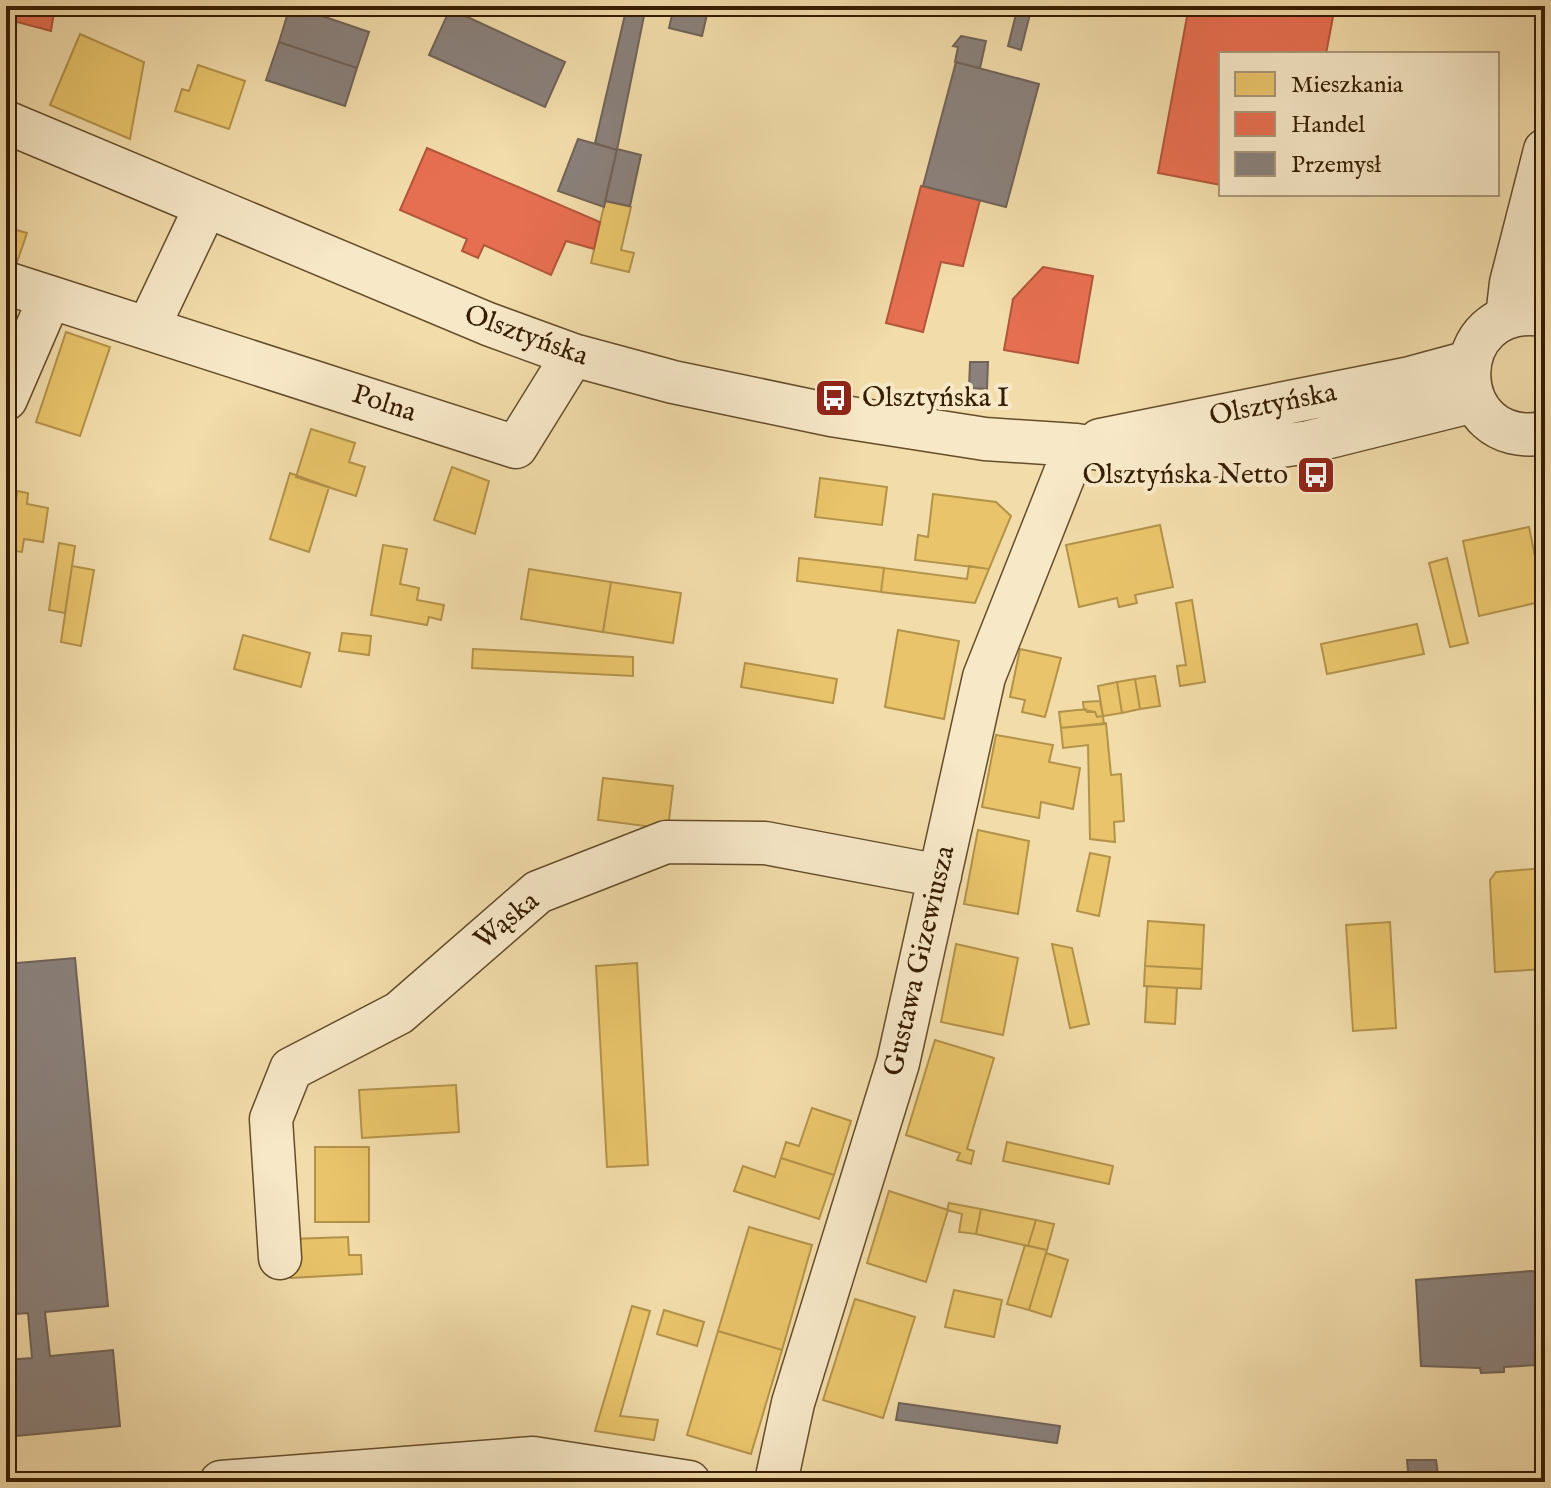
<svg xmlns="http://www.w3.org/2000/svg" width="1551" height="1488" font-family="'IM FELL English',serif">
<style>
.homes{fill:#e9c46a;stroke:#b3924a;stroke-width:2}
.shops{fill:#e76f51;stroke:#b25639;stroke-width:2}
.industry{fill:#8a817c;stroke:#716357;stroke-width:2}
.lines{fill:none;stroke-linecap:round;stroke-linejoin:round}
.minor-casing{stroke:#654d2a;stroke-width:45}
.minor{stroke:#f7e8c8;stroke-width:42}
.labels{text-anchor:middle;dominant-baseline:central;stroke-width:8;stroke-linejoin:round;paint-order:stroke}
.street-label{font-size:28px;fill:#361d00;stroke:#f7e8c8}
.poi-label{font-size:28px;fill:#361d00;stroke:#f7e8c8;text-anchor:start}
</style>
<rect width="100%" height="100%" fill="#f2dcaa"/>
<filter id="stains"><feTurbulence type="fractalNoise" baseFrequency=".0025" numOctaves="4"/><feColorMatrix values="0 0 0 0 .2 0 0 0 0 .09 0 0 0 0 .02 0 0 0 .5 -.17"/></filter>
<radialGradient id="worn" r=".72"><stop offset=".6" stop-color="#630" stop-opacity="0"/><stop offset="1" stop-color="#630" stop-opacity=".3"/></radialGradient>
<path class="homes" d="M80,34L144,62L130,139L50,105Z
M198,65L245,81L229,129L175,111L182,89L189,91Z
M605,201L631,207L621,250L634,253L629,272L591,263Z
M6,227L27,233L12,277L6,275Z
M66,332L110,347L80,436L36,422Z
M311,429L355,443L349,462L365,467L356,496L296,477Z
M452,467L489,481L475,534L434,520Z
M290,473L329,487L309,552L270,539Z
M820,478L887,487L882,525L815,517Z
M17,491L28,493L27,504L48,508L43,542L24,539L22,552L7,550L9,537L6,536V501L16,502Z
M933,494L996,502L1011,516L989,569L915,560L918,535L928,537Z
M1160,525L1173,587L1135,595L1137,603L1119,607L1117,598L1079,607L1066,545Z
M1529,527L1544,601L1479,616L1463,541Z
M59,543L75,546L65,613L49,610Z
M383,545L407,549L400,584L419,588L417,600L444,605L441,620L429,617L427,625L371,615Z
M799,558L884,568L881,592L797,581Z
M1447,558L1468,643L1450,647L1429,563Z
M72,566L94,570L81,646L61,642Z
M969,566L989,569L975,603L881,592L884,568L967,579Z
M529,569L611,582L603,632L521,619Z
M611,582L681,593L673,643L603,632Z
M1192,600L1205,682L1180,686L1177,666L1186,665L1176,603Z
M1417,624L1424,654L1327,674L1321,644Z
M898,630L959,641L944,719L885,707Z
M342,633L371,636L369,655L339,651Z
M243,635L310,653L301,687L234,669Z
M473,649L633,657V676L472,668Z
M1020,649L1061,658L1045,717L1022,712L1025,700L1010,697Z
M745,663L837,679L833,703L741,687Z
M1155,676L1160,706L1140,709L1135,679Z
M1135,679L1140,709L1122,713L1117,682Z
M1117,682L1122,713L1103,716L1098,686Z
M1100,701L1103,716L1097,717L1095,712L1084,710L1083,702Z
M1086,709L1087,712H1095L1097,717L1103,716L1104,724L1061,728L1059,712Z
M1106,723L1111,775L1121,774L1124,821L1114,822L1115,842L1090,839L1088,745L1063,748L1061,728Z
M996,735L1053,745L1049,762L1080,768L1073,809L1041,802L1039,818L982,807Z
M603,778L673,786L668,829L598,820Z
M978,830L1029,841L1018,914L964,904Z
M1090,853L1110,857L1099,916L1077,911Z
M1545,868V969L1495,972L1490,880L1496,872Z
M1148,921L1204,925L1202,969L1145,966Z
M1390,922L1396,1028L1353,1031L1346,925Z
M956,944L1018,958L1003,1035L941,1022Z
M1052,944L1072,948L1089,1024L1070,1028Z
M637,963L648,1165L607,1167L596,966Z
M1145,966L1202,969L1201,989L1144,986Z
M1147,986L1177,988L1175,1024L1145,1022Z
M935,1040L994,1058L967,1149L974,1151L971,1164L957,1160L960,1153L906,1135Z
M456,1085L459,1132L362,1138L359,1090Z
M812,1108L851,1121L834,1175L781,1158L786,1142L799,1146Z
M1007,1142L1113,1166L1109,1184L1003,1161Z
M315,1147H369V1222H315Z
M781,1158L834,1175L819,1219L734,1191L743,1166L775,1177Z
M889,1191L948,1210L926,1282L867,1263Z
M949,1203L981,1209L976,1234L959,1232L962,1214L947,1210Z
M981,1209L1036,1220L1028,1246L976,1234Z
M1036,1220L1054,1224L1047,1250L1028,1246Z
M749,1227L812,1245L782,1350L718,1331Z
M348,1237L349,1255H361L362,1274L291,1278L290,1239Z
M1025,1245L1047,1250L1029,1310L1007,1304Z
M1046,1253L1068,1260L1051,1317L1029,1310Z
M954,1290L1002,1300L994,1337L945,1327Z
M855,1299L915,1317L883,1418L823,1400Z
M632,1306L650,1311L620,1416L658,1420L654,1440L595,1431Z
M664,1310L704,1322L697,1346L657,1334Z
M718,1331L782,1350L751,1454L687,1435Z
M1104,1473L1105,1482H1055V1481Z"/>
<path class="shops" d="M6,6H55L51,31L6,19Z
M1189,6H1335L1326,54H1221V185L1158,173Z
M427,148L600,222L594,249L566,241L551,275L484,245L478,258L462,251L467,239L400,210Z
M921,186L980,200L963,266L941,262L923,332L886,323Z
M1043,267L1093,276L1078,363L1004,350L1013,299Z"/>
<path class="industry" d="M290,6H325L322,16L369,32L357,68L279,42Z
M627,6H646L617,150L595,143Z
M674,6L708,10L702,36L669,28Z
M1018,6H1032L1021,50L1008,46Z
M450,9L565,62L545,107L429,55Z
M961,36L986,41L980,68L955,62L958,47L953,46Z
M279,42L357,68L345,106L266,80Z
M956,62L1039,84L1006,207L923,186Z
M578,139L617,150L604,207L558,191Z
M617,149L641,155L630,206L605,201Z
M970,362H988L987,389L969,388Z
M75,958L108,1306L45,1312L50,1356L113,1350L120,1426L6,1437V1360L32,1358L28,1313L16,1314L6,1203V964Z
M1531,1271L1545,1272V1359L1536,1360V1365L1504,1367V1372L1481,1373L1480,1368L1421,1366L1416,1280Z
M899,1403L1060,1426L1057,1443L896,1420Z
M1407,1460H1436L1439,1482H1409Z"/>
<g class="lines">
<defs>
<path id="minor" d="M6,122L488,324L573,355L673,382L831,415L985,439L1076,445L1175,461L1309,442L1474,401
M1541,215L1545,315
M6,283L516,447L573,355
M1545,315C1442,300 1446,451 1545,433
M1507,317L1511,283L1545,150
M148,328L206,206
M6,399L50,297
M1100,440L1410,378L1469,362
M280,1258L271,1119L291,1069L399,1013L538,892L666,842L765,843L940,876
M221,1482L533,1458L689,1482
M776,1482L793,1403L898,1063L984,677L1076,445"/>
</defs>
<use href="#minor" class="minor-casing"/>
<use href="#minor" class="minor"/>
</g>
<defs>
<symbol id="bus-square" viewBox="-11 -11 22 22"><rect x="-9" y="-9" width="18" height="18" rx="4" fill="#8f2418" stroke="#f7e8c8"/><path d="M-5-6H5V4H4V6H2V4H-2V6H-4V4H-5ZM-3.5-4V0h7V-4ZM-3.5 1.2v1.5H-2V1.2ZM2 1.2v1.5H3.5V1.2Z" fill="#fff"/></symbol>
</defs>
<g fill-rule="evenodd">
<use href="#bus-square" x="812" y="376" width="44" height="44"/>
<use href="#bus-square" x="1294" y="453" width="44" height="44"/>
</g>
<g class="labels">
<g class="street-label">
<text transform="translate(526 336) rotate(20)">Olsztyńska</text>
<text transform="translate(384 404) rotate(18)">Polna</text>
<text transform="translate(1273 405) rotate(-11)">Olsztyńska</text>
<text transform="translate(507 921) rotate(-39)">Wąska</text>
<text transform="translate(920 961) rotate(-77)">Gustawa Gizewiusza</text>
</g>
<g class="poi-label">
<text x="862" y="398">Olsztyńska I</text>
<text x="1288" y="475" text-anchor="end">Olsztyńska Netto</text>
</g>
</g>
<rect width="1551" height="1488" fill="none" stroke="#f2dcaa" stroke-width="32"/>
<rect x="8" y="8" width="1535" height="1472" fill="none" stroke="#361d00" stroke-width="4"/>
<rect x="16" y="16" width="1519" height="1456" fill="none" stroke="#361d00" stroke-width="2"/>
<rect x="1219" y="52" width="280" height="144" fill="#f7e8c8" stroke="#aa9778" stroke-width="2"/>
<rect x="1235" y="72" width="40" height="24" fill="#e9c46a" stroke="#aa9778" stroke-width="2"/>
<text x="1291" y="92" font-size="24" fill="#361d00">Mieszkania</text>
<rect x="1235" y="112" width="40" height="24" fill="#e76f51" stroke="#aa9778" stroke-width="2"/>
<text x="1291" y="132" font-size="24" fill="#361d00">Handel</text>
<rect x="1235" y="152" width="40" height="24" fill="#8a817c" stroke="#aa9778" stroke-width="2"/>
<text x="1291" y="172" font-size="24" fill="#361d00">Przemysł</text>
<rect width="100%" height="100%" filter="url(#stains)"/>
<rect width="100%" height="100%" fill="url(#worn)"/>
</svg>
